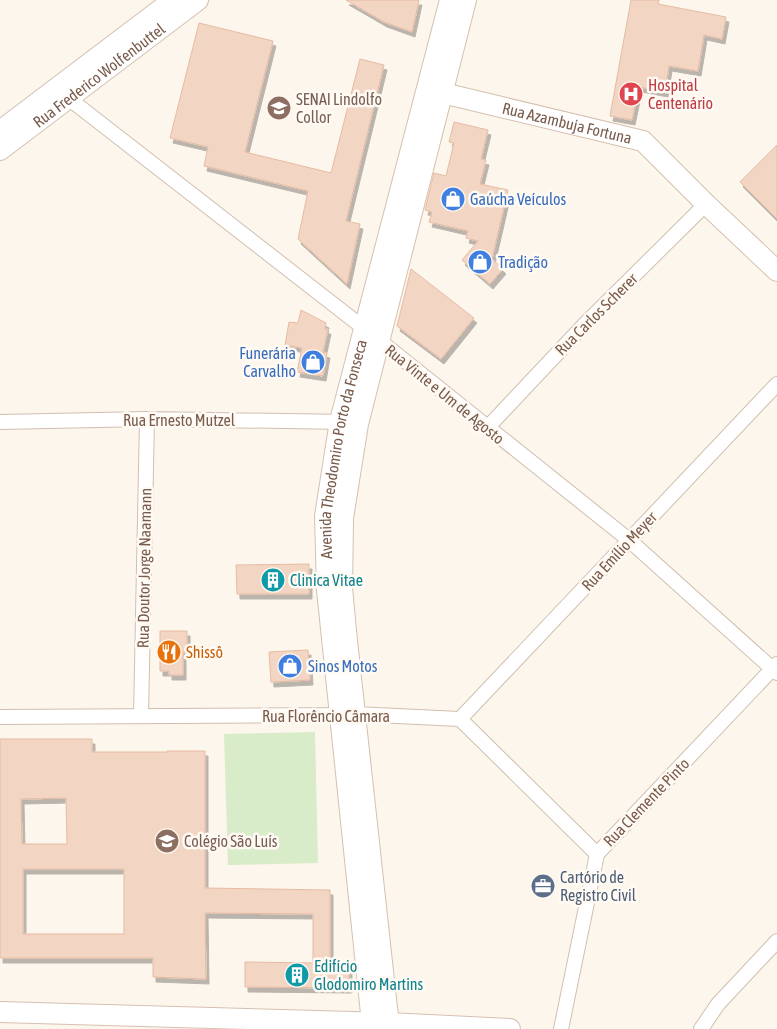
<svg xmlns="http://www.w3.org/2000/svg" width="777" height="1029" font-family="'Asap Condensed',sans-serif">
<style>
.green{fill:#d8ecc9}
.building{fill:#f3d5c3;stroke:#e6bba3;fill-rule:evenodd;filter:url(#shadow)}
.lines{fill:none;stroke-linecap:round;stroke-linejoin:round}
.street-casing{stroke:#d1beb0;stroke-width:16}
.secondary-casing{stroke:#d6c0b0;stroke-width:22}
.street{stroke:#fff;stroke-width:14}
.secondary{stroke:#fff;stroke-width:20}
.labels{text-anchor:middle;dominant-baseline:central;stroke-width:5;stroke-linejoin:round;paint-order:stroke}
.street-label{font-size:16px;fill:#7a5c4d;stroke:#fffaf3}
.health-label{font-size:16px;fill:#be3a42;stroke:#fffaf3;text-anchor:start}
.education-label{font-size:16px;fill:#785e54;stroke:#fffaf3;text-anchor:start}
.shop-label{font-size:16px;fill:#366cbe;stroke:#fffaf3;text-anchor:start}
.culture-label{font-size:16px;fill:#0d838f;stroke:#fffaf3;text-anchor:start}
.food-label{font-size:16px;fill:#c56008;stroke:#fffaf3;text-anchor:start}
.service-label{font-size:16px;fill:#4e5e75;stroke:#fffaf3;text-anchor:start}
</style>
<defs>
<filter id="shadow"><feDropShadow dx="3" dy="5" stdDeviation="0" flood-color="#0004"/></filter>
</defs>
<rect width="100%" height="100%" fill="#fdf6ec"/>
<path class="green" d="M315,732L318,863L228,865L224,734Z"/>
<path class="building" d="M346,0H419L412,32L384,22Z
M631,0H659L658,4L726,17L722,39L704,35L698,71L669,66L665,92L639,87L632,120L610,116Z
M199,23L273,41L245,152L331,173L360,59L384,65L346,221L360,224L347,284L298,239L308,191L204,166L208,147L170,138Z
M454,122L488,130L481,159L486,160L480,184L508,190L492,259L503,269L490,284L462,260L478,241L466,238L468,231L429,222L432,212L425,210L434,173L446,176L454,143L449,142Z
M777,145V219L740,182Z
M411,269L474,318L441,359L397,326Z
M301,310L326,323L325,329H328L323,352L327,353L323,376L297,372L302,348L285,345L289,322L298,323Z
M309,564V594H237L236,565Z
M160,631H187V652H183V675H169V671H160Z
M308,650L310,680L271,682L269,652Z
M0,739H92V752H167V751H205V888L330,890V964H349V988L245,987V962L313,963V914L205,913L206,979L153,977V958H0ZM66,798L67,844H22L21,799ZM23,869H124V934H23Z"/>
<g class="lines">
<defs>
<path id="street" d="M63,94L365,329L629,540L777,673
M0,422L147,419L347,422
M488,427L584,325L706,204
M141,716L147,419
M0,717L339,715L355,714L460,719L597,854
M460,719L777,384
M561,1029L597,854L777,664
M701,1029L718,1004L777,941"/>
<g id="secondary">
<path id="s1" d="M430,90L643,141L706,204L777,271"/>
<path d="M0,131L173,0"/>
<path id="s2" d="M0,150L198,0"/>
<path d="M0,1012L389,1023L510,1029"/>
<path id="s3" d="M371,1029L372,1023L327,590L325,516L340,421L450,0"/>
<path d="M388,1029L389,1023L387,1008L347,641L342,588L343,518L358,424L466,0"/>
</g>
</defs>
<use href="#street" class="street-casing"/>
<use href="#secondary" class="secondary-casing"/>
<use href="#street" class="street"/>
<use href="#secondary" class="secondary"/>
</g>
<defs>
<symbol id="hospital-disc" viewBox="-11 -11 22 22"><circle r="9.5" fill="#e0444e" stroke="#fffaf3"/><path d="M-5-5h3v3.5h4V-5h3V5h-3V1.5h-4V5h-3Z" fill="#fff"/></symbol>
<symbol id="school-disc" viewBox="-11 -11 22 22"><circle r="9.5" fill="#8d6e63" stroke="#fffaf3"/><path d="M0-5L7-2L0 1L-7-2ZM-4 1L0 2.5L4 1V4Q0 6-4 4Z" fill="#fff"/></symbol>
<symbol id="shop-disc" viewBox="-11 -11 22 22"><circle r="9.5" fill="#3f7fe0" stroke="#fffaf3"/><path d="M-5-2.5h2.3a2.7 3.5 0 0 1 5.4 0H5L5.5 6h-11ZM-1.5-2.5h3a1.5 2.3 0 0 0-3 0Z" fill="#fff"/></symbol>
<symbol id="building-disc" viewBox="-11 -11 22 22"><circle r="9.5" fill="#0f9aa8" stroke="#fffaf3"/><path d="M-4-6H4V6H1V3H-1V6H-4ZM-2.5-4.3h1.7v1.8h-1.7ZM.8-4.3h1.7v1.8H.8ZM-2.5-1h1.7V.8h-1.7ZM.8-1h1.7V.8H.8Z" fill="#fff"/></symbol>
<symbol id="restaurant-disc" viewBox="-11 -11 22 22"><circle r="9.5" fill="#e8710a" stroke="#fffaf3"/><path d="M-5-6h1v4h1v-4h1v4h1v-4h1v5L-1.5 .5V6h-2V.5L-5-1ZM5-6V6H3V1.5H1.5Q1.5-4 5-6Z" fill="#fff"/></symbol>
<symbol id="office-disc" viewBox="-11 -11 22 22"><circle r="9.5" fill="#5c6f8a" stroke="#fffaf3"/><path d="M-6-3h4V-5.5h4V-3h4V5H-6ZM-1-4.5V-3h2v-1.5ZM-6 0V1H6V0Z" fill="#fff"/></symbol>
</defs>
<g fill-rule="evenodd">
<use href="#hospital-disc" x="617" y="80" width="28" height="28"/>
<use href="#school-disc" x="265" y="94" width="28" height="28"/>
<use href="#shop-disc" x="439" y="185" width="28" height="28"/>
<use href="#shop-disc" x="466" y="248" width="28" height="28"/>
<use href="#shop-disc" x="299" y="348" width="28" height="28"/>
<use href="#building-disc" x="259" y="566" width="28" height="28"/>
<use href="#restaurant-disc" x="155" y="638" width="28" height="28"/>
<use href="#shop-disc" x="276" y="652" width="28" height="28"/>
<use href="#school-disc" x="153" y="827" width="28" height="28"/>
<use href="#office-disc" x="529" y="872" width="28" height="28"/>
<use href="#building-disc" x="283" y="961" width="28" height="28"/>
</g>
<g class="labels">
<g class="street-label">
<text stroke="none"><textPath href="#s2" startOffset="124">Rua Frederico Wolfenbuttel</textPath></text>
<text stroke="none"><textPath href="#s1" startOffset="141">Rua Azambuja Fortuna</textPath></text>
<text transform="translate(596 314) rotate(-45)">Rua Carlos Scherer</text>
<text transform="translate(445 394) rotate(39)">Rua Vinte e Um de Agosto</text>
<text x="179" y="420">Rua Ernesto Mutzel</text>
<text stroke="none"><textPath href="#s3" startOffset="584">Avenida Theodomiro Porto da Fonseca</textPath></text>
<text transform="translate(619 551) rotate(-47)">Rua Emílio Meyer</text>
<text transform="translate(144 568) rotate(-89)">Rua Doutor Jorge Naamann</text>
<text x="326" y="716">Rua Florêncio Câmara</text>
<text transform="translate(646 802) rotate(-46)">Rua Clemente Pinto</text>
</g>
<g class="health-label">
<text x="648" y="85">Hospital<tspan x="648" dy="18">Centenário</tspan></text>
</g>
<g class="education-label">
<text x="296" y="99">SENAI Lindolfo<tspan x="296" dy="18">Collor</tspan></text>
<text x="184" y="841">Colégio São Luís</text>
</g>
<g class="shop-label">
<text x="470" y="199">Gaúcha Veículos</text>
<text x="498" y="262">Tradição</text>
<text x="296" y="353" text-anchor="end">Funerária<tspan x="296" dy="18">Carvalho</tspan></text>
<text x="308" y="666">Sinos Motos</text>
</g>
<g class="culture-label">
<text x="290" y="580">Clinica Vitae</text>
<text x="314" y="966">Edifício<tspan x="314" dy="18">Glodomiro Martins</tspan></text>
</g>
<g class="food-label">
<text x="186" y="652">Shissô</text>
</g>
<g class="service-label">
<text x="560" y="877">Cartório de<tspan x="560" dy="18">Registro Civil</tspan></text>
</g>
</g>
</svg>
